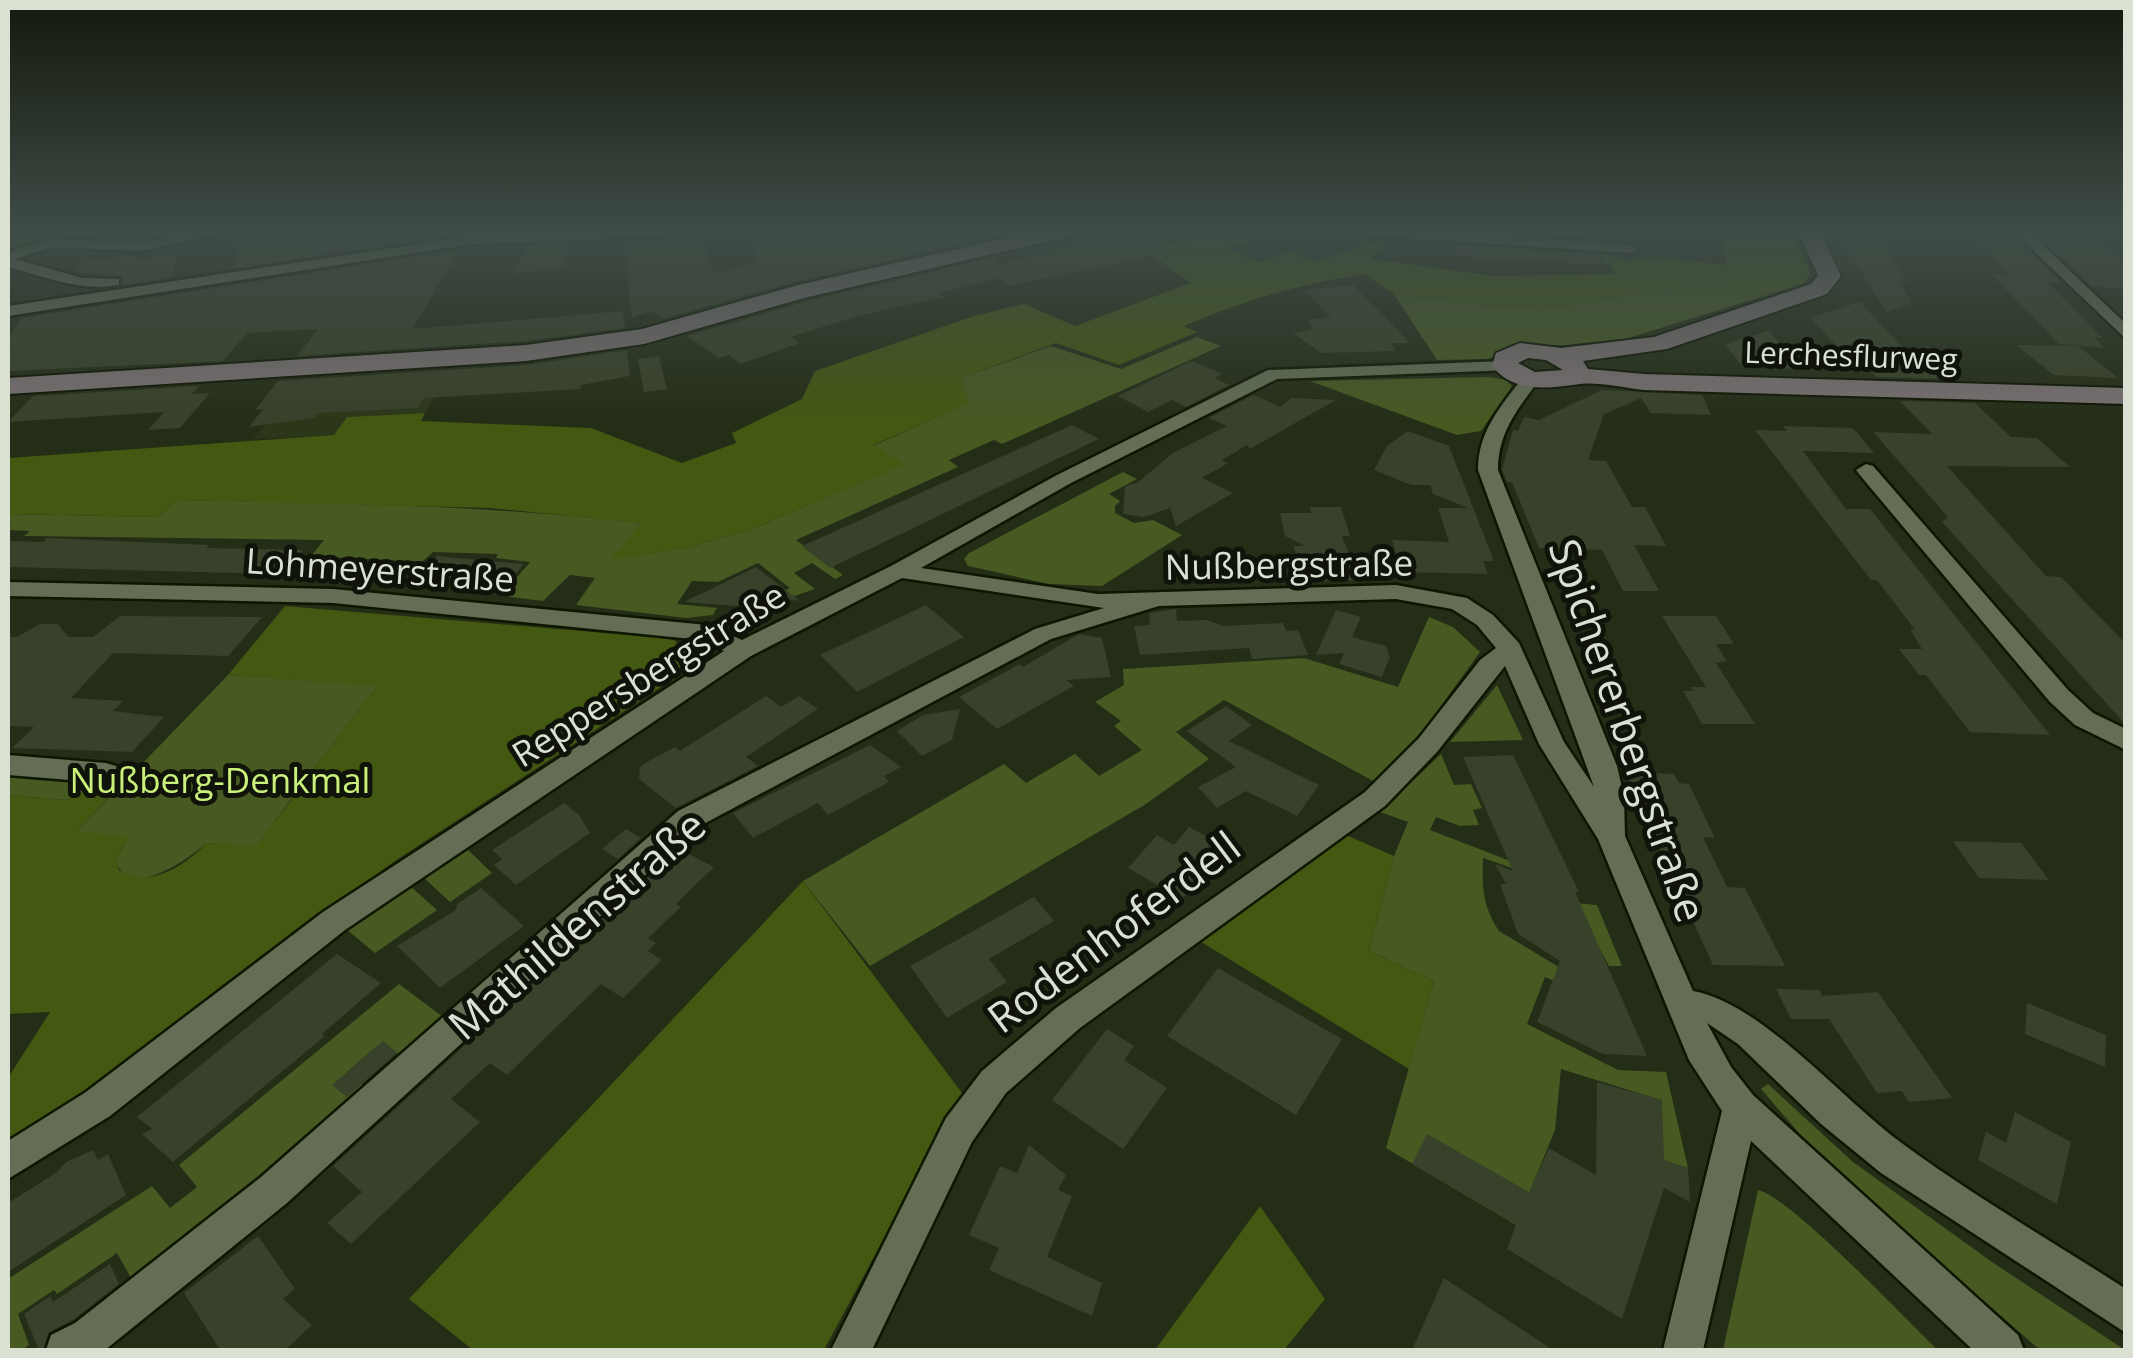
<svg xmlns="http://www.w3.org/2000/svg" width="2133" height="1358" font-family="'Open Sans',sans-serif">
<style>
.built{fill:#2c3719}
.green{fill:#475a22}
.forest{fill:#435811}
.building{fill:#384129}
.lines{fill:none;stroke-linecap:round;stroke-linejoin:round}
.street-casing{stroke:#0e1501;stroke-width:5}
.secondary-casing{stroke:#0e1501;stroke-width:4}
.street{fill:#646e54;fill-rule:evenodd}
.secondary{fill:#7a7172;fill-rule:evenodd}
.labels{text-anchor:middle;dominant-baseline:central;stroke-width:10;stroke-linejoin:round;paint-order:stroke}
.far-street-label{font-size:30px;fill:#dbe1d2;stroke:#101309}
.street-label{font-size:35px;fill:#dbe1d2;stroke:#101309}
.park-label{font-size:35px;fill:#c8f07b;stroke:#101309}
.near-street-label{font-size:42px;fill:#dbe1d2;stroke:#101309}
</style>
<rect width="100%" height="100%" fill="#242d16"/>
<path class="built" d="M449,371L425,413L348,417L335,435L253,439L300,380Z"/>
<path class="green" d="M1710,280L1764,296L1625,339L1565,345H1515L1488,359L1437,360L1394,294L1501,307L1574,305Z
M1197,337L1221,346L1002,444L994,440L949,460L958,467L796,540L843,575L835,579L812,563L794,573L815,589L748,612L741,610L790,588L758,563L718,582L692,581L677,604L717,608L713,615L686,618L576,605L595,578L570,575L543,601L501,596L530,562L496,558L498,554L433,552L422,562L311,556L324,540L24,536L30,531L8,530L11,527L8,526V514L159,517L177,500C332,503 487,505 642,523L613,559L690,547L752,529L903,465L873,446L968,403L961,378L1051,346L1121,369Z
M1488,377L1506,380L1512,386L1481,431L1457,435L1310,381Z
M1123,472L1137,479L1109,494L1120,501L1115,506V513L1134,523L1153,520L1182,535L1102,586L1049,584L968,566L964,559L969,553Z
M1429,617L1453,627L1480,652L1417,739L1375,782L1224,700L1176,732L1209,759L1146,804L870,966L803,881L1004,764L1026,783L1075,754L1099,776L1142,750L1114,726L1121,721L1095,702L1124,685L1123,669L1304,658L1398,687Z
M228,675L378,685L310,774L304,775L292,798L256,847L206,843C190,859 126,903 116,860L129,838L76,832Z
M1497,685L1523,740L1450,742Z
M1441,754L1454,785L1471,784L1482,808L1473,810L1479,825L1460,826L1436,817L1430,830L1539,872L1538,877L1483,858C1482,886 1482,906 1499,931L1567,972L1574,989L1545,977L1527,1024L1618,1070L1666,1072L1688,1168L1663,1160L1661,1100L1561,1069L1555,1130L1516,1225L1386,1148L1434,981L1369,951L1394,856L1408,822L1380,812Z
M8,775L97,783L67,800L8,795Z
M468,850L492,873L450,902L424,878Z
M410,886L437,910L375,953L346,929Z
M1575,903L1597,905L1622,966H1609Z
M399,984L447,1020L403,1058L382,1042L347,1072L368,1089L135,1285L117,1253L57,1294L54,1290L18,1314L29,1345L21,1350H8V1279L152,1186L170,1208L197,1187L179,1165Z
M1768,1084L1853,1162L1992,1262L2125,1350H2040L1859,1192L1805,1140L1761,1089Z
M1758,1190C1791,1197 1906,1320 1938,1350H1723Z"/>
<path class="forest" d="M8,232H204L146,243L58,239L8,252Z
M1224,232H1280L1228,248L1259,262L1290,252L1317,262L1372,243L1381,246L1371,259L1495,276L1616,274L1598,252L1627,261L1654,257L1728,265L1721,240L1657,232L1792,236L1811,273L1804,283L1764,296L1710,280L1574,305L1502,307L1394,294L1364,274C1300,284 1244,300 1184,326L1197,332L1119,365L1056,343L961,378L969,403L874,445L904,465L752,529L690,547L611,560L641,523L490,508L177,500L159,517L8,514V458L334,435L347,417L425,413L421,421L591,428L682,463L736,443L732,433L802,399L815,371L974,316L1024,304L1075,326L1191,283L1153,256L1166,253L1158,247Z
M285,606L653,637L674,640L690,654V668L398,859L283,941L95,1089L8,1144V1078L50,1012L8,1014V795L67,800L97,783L121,785L77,831L130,837L116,860L119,870C147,890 187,865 206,843L256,846L292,799L284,795L288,783L310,774L377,686L228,675Z
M1346,835L1394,856L1369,951L1434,981L1409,1069L1198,940Z
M803,881L962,1093L824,1350H473L409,1299Z
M1260,1206L1325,1299L1284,1350H1155Z"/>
<path class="building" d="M270,232L272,245L369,232H410L407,242L235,268L238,234Z
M746,232H986L988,238L797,281L663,319L652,311L632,317L624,242L701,235L714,273L758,262Z
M1130,232L1167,253L1009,286L999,278L939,293L944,297L857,316L791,337L800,343L740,364L729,355L719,358L687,336L805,302L995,257L998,265Z
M1838,232H1878L1907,283L1900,282L1912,303L1886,312Z
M1969,232L2011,233L2062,283L2047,282L2103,338L2094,337L2105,348L2059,344L1991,274L2008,275Z
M2038,235L2096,240L2126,265V289L2091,286Z
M572,244L560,270L513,273L528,245Z
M1456,245L1596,254L1606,264L1475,260L1472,255H1455Z
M460,250L412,329L623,311L625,328L526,341L297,356L318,329L247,333L223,361L8,371V340L21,318Z
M176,253L173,277L123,285L119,275L75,272L87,260L132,256L142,259Z
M1353,285L1382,314L1410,343H1391L1395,351L1321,353L1293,333L1312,329L1307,319L1331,318L1305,290Z
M1860,302L1911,356H1925L1949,379L1877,377L1870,370H1859L1810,318Z
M1769,331L1802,369L1743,367L1724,344Z
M2016,345L2078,346L2118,378L2054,375Z
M627,350L630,376L581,385L580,389L424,398L418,408L318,413L314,418L249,427L263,409L255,410L278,381L526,365Z
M659,356L667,389L644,392L638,359Z
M1192,361L1223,374L1214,378L1229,385L1186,407L1172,400L1148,412L1118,396Z
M200,386L192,394L210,393L180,428L148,430L164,412L8,422L33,396Z
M1602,390L1702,395L1711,415L1651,413L1641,398L1604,414L1588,460L1606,461L1632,507H1645L1666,546L1634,545L1659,591H1623L1602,550L1539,548L1512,482H1507L1502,469L1513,430L1518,431L1524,417L1539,420Z
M1253,395L1281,407L1291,398L1336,400L1250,449L1247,445L1222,460L1228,463L1202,478L1233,493L1176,526L1170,508L1144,517L1123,514L1125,486L1137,483L1173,453L1227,426L1209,418Z
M1900,401L1975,403L2011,437L2037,438L2070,467L1947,466L2046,576L2061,577L2126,644V725L1942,522L1948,517L1873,432L1932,434Z
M1072,425L1099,439L830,568L802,546Z
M1783,426L1853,428L1874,453L1803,451L1846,509H1870L2050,735L1970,732L1926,675H1919L1899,649H1922L1910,629L1915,630L1877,580H1871L1755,430L1787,431Z
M1408,431L1449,446L1494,561H1483L1488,574L1401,572L1392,540L1449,542L1438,508H1468L1433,494L1430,485H1411L1374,470L1387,446Z
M1310,507H1341L1350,536H1342L1359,580L1307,581L1293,546H1305L1285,536L1280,513H1311Z
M47,538L209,545L206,548L303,550L280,574L8,567V541L43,542Z
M437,556L489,561L524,564L502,590L414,581Z
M756,567L800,601L758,595L736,606L684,602Z
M926,605L964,637L857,692L820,655Z
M1176,609L1177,621L1207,620L1223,626L1283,623L1286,631L1298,630L1308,655L1252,659L1249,648L1140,655L1134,626L1150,625L1149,613Z
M1336,610L1361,617L1352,637L1386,646L1390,657L1382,677L1339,664L1344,653L1316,655Z
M120,616L262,617L228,656L113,653L71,698L123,701L113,711L164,717L132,752L12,748L34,727L8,726V637H17L40,624H58L68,637H93Z
M1662,616H1716L1734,644H1716L1727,661L1716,663L1755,724H1702L1683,691H1693L1690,687H1706Z
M1079,634L1102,638L1111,677L1066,680L1074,686L997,729L959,697L1020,664L1023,667Z
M766,696L781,707L799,696L818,709L746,757L758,766L676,808L639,779L640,767L649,761L675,747L680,751Z
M1226,706L1252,725L1229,741L1319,785L1297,816L1246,791L1217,808L1198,787L1236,767L1187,731Z
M960,709L952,740L922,756L897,731L923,715Z
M870,745L901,767L884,776L889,782L828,815L818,803L753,838L733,813Z
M1513,755L1579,892H1575L1647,1056L1603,1054L1537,1022L1560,961L1518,934L1500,884H1506L1495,864L1513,871L1463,757Z
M1624,772L1674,774L1679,783L1689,784L1715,838L1703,837L1727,887L1745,888L1785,966L1713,965Z
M564,803L579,815L590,833L516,885L494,865L502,859L492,850Z
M1189,827L1217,842L1202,860L1210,865L1182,899L1128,868L1157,835L1174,845Z
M626,829L641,838L618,859L602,849Z
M1953,841L2021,843L2049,880L1979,878Z
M679,849L714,867L676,904L681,907L648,938L656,943L648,951L662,960L623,998L601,984L507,1075L490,1063L451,1099L480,1122L351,1244L327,1223L362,1192L333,1166Z
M481,888L524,926L440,988L397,946L456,910L457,904Z
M1034,897L1054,921L989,959L1007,982L947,1018L910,966Z
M337,954L381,983L322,1034L325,1036L173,1162L142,1134L152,1129L137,1117Z
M1218,968L1342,1039L1296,1115L1167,1036Z
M1776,989L1819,990L1822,996L1878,992L1952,1098L1909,1102L1902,1091L1877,1093L1829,1019H1791Z
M2027,1003L2106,1035L2105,1067L2025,1034Z
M1107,1029L1134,1046L1124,1060L1167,1088L1123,1149L1052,1100Z
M383,1041L397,1053L347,1097L332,1085Z
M1597,1082L1662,1100L1664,1160L1688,1168L1690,1202L1664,1188L1622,1319L1507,1249L1516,1225L1412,1164L1427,1134L1529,1192L1549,1148L1596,1175Z
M2015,1112L2071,1142L2057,1204L1978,1160L1986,1132L2006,1143Z
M1029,1145L1066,1175L1058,1190L1072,1196L1047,1257L1102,1283L1092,1316L989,1270L999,1248L969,1235L1000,1166L1017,1173Z
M93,1150L98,1160L108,1154L126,1195L8,1272V1203L56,1173L66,1162Z
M258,1236L295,1289L283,1299L312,1325L285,1350H220L184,1293Z
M110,1264L119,1284L73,1320L49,1332L43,1350H39L24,1314L50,1296L53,1302Z
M1444,1278L1553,1350H1412Z"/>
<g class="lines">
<defs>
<path id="street" d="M194,232H224L141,251L53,247L15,259L82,278L119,279V285C80,292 45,277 8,267V252L52,239L141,243Z
M557,232H674L667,236L473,244L8,316V306L473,236Z
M1368,232H1443L1630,245L1637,249L1630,253L1375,236Z
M2014,232H2029L2126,324V339Z
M1505,361L1511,362V370L1277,379L1071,483L921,568L1098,594L1396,585L1467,598L1493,615L1519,643L1564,742L1594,787L1478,470C1478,431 1501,406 1524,376H1536L1539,380C1518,409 1498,432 1498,470L1617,766L1624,796L1625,836L1693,991C1764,1004 1844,1103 1907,1147C1977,1198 2053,1242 2126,1289V1333L1881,1173L1821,1124L1738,1044L1707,1023L1731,1067L1753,1095L2018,1335L2024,1350H1973L1751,1141L1703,1350H1663L1722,1111L1689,1060L1598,839L1539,744L1505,666L1437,752L1385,806L1080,1028L1006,1093L972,1142L872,1350H831L946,1118L982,1071L1056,1008L1365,792L1419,738L1480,660L1496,648L1477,625L1452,609L1396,599L1159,606L1051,639L698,827L287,1203L105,1350H46L51,1335L75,1323L261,1177L678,811L1035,629L1104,608L902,578L751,656L345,930L110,1116L8,1179V1141L86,1092L323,912L724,651L702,640L333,603L8,596V582L333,589L707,625L742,640L891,566L1057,475L1268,370Z
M1866,464L1873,466L2068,690L2093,713L2126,729V750L2075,725L2050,702L1859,474L1856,470Z
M8,755L106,763L116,766L120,773L116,780L106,783L8,775Z"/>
<path id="secondary" d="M1032,232H1073L1062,238L804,298L644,344L526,361L8,394V378L526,345L642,329L798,285Z
M1798,232H1820L1841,276L1827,294L1667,349L1583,361L1588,369L1644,374L2126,388V404L1644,390C1624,388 1600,382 1580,384C1550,388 1514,394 1492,366L1496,353L1520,343L1561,348L1654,337L1811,284L1818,275ZM1528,358L1546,360L1563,370L1535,372L1518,363Z"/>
</defs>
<use href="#street" class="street-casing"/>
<use href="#secondary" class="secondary-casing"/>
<use href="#street" class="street"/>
<use href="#secondary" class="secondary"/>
</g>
<linearGradient id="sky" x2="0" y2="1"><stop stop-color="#14190c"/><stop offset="0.55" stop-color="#3f4c47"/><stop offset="1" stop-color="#3f4c47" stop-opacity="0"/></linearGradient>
<rect width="2133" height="422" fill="url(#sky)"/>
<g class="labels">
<g class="far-street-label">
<text transform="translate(1851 355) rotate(2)">Lerchesflurweg</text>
</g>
<g class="street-label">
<text transform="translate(1289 564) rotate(-1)">Nußbergstraße</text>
<text transform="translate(380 569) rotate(4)">Lohmeyerstraße</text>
<text transform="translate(648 674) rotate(-32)">Reppersbergstraße</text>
</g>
<g class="park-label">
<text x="220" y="779">Nußberg-Denkmal</text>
</g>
<g class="near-street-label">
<text transform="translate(1629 730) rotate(71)">Spichererbergstraße</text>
<text transform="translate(576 924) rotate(-41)">Mathildenstraße</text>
<text transform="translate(1113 931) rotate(-37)">Rodenhoferdell</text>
</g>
</g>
<rect width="2133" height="1358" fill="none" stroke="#dbe1d2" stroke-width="20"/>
</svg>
